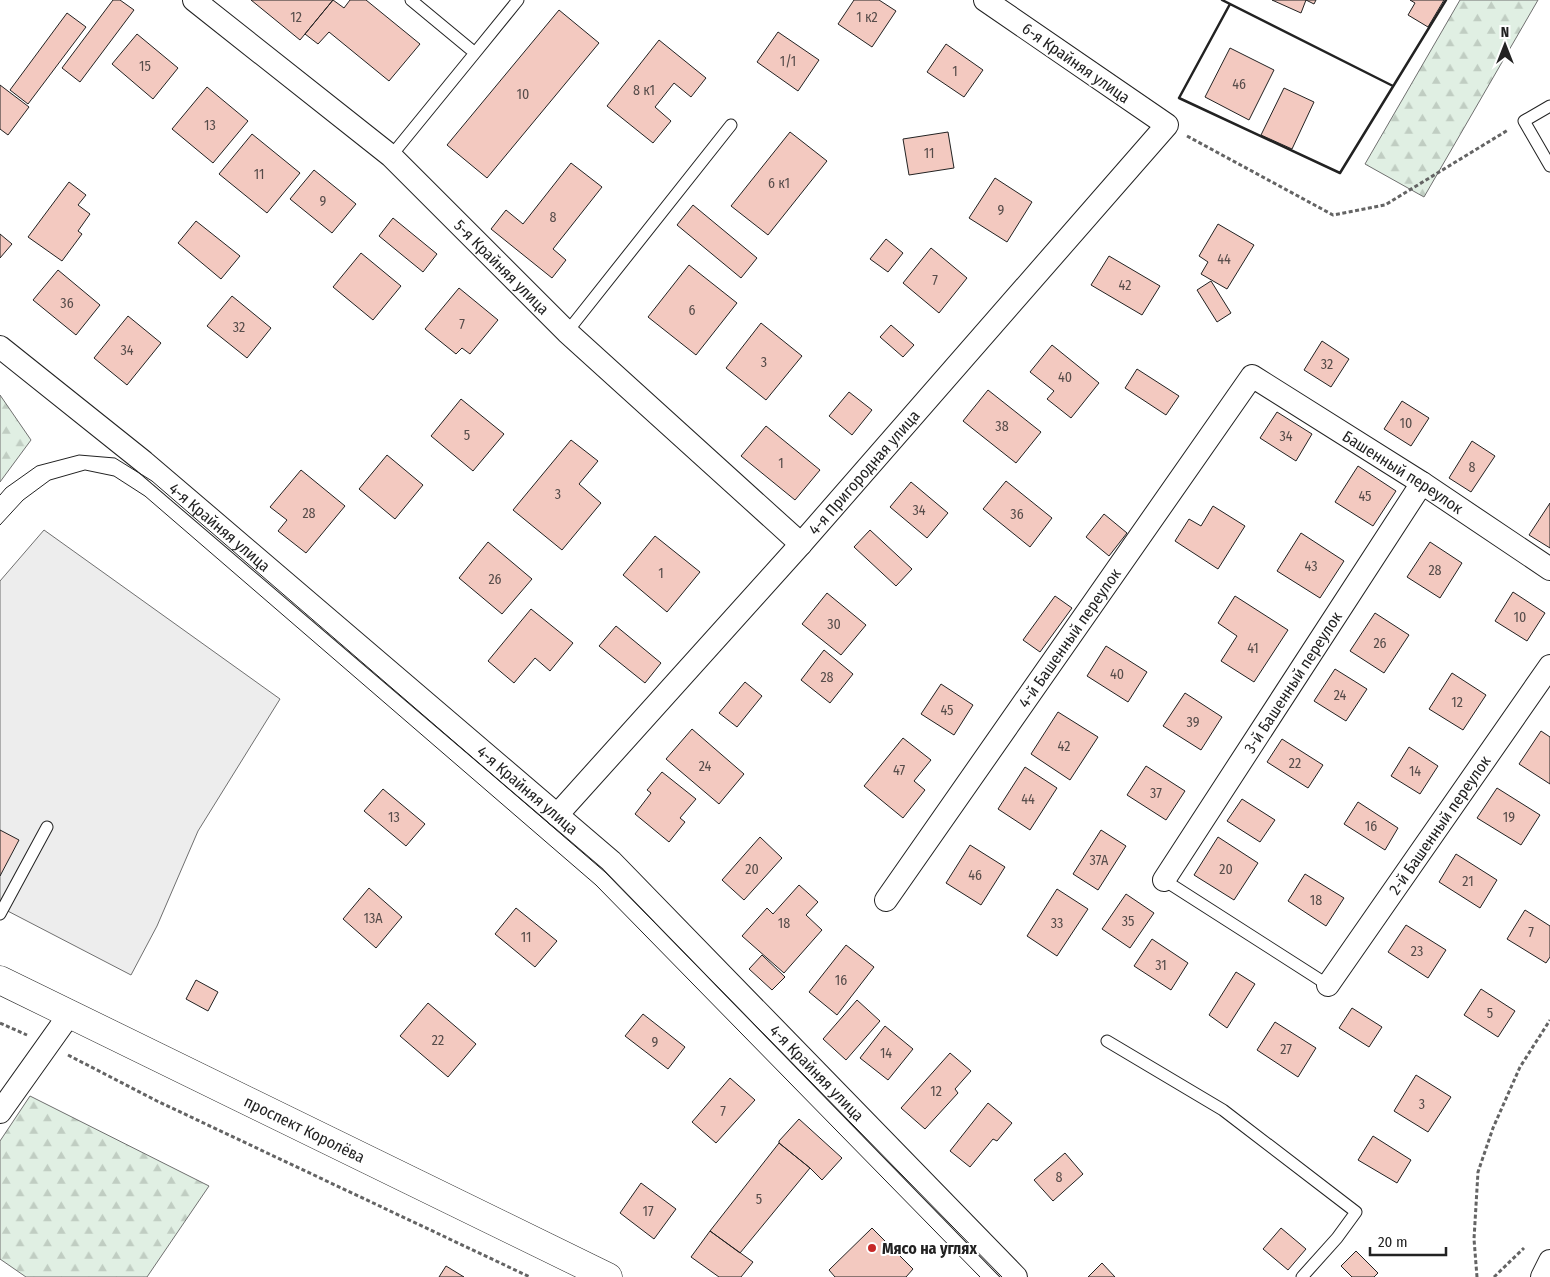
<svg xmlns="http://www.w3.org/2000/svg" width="1550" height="1277" font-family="'Fira Sans Condensed',sans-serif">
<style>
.forest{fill:url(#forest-firs);stroke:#6f6f6f}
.parking{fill:#ededed;stroke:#6f6f6f}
.building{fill:#f3c9c0;stroke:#222}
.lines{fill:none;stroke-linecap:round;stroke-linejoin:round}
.service-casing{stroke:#222;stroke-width:13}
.minor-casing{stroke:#222;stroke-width:24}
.secondary-casing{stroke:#222;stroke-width:29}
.path{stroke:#646464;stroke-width:3;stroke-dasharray:4 2.5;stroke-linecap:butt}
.service{stroke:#fff;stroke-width:11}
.minor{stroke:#fff;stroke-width:22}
.secondary{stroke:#fff;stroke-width:28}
.tram{stroke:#222;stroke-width:1}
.wall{stroke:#222;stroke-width:2.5}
.poi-dot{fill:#c62828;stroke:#fff;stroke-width:2}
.labels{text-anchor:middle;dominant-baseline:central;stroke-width:4;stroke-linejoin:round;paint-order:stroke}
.number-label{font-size:14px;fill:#564c4a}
.street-label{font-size:16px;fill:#222;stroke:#fff}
.poi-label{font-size:16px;font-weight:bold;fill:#222;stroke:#fff;text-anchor:start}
</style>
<defs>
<pattern id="forest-firs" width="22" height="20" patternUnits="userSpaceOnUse" patternTransform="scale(1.25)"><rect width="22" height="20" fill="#e0efe3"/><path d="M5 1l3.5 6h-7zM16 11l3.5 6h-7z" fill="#c0cdc2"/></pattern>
</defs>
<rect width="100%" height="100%" fill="#fff"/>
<path class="forest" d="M1460,0H1538L1424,197L1365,164Z
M0,395L31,440L0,482Z
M30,1096L209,1186L147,1277H26L0,1259V1141Z"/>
<path class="parking" d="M44,530L280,699L198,831L157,926L131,975L0,907V581Z"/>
<path class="building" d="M113,0H120L134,10L80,82L62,68Z
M251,0H333L300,40Z
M333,0L344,8L350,0H366L420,44L389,81L329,32L318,44L305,34Z
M854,0H879L896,11L872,47L838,24Z
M1272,0H1316L1314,4L1306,0L1301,13Z
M1410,0H1444L1428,27L1408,15L1415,3Z
M559,10L599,43L487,178L447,145Z
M67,13L86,27L28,104L10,90Z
M778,32L819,60L798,91L757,62Z
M137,34L178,68L153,99L112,64Z
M659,40L706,78L691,97L674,83L655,107L671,121L653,143L607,106Z
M946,44L983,70L964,97L927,72Z
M1230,48L1274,70L1249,120L1205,97Z
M0,85L29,107L8,135L0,129Z
M207,87L248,121L213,163L172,129Z
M1284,88L1314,102L1292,149L1261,135Z
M790,132L827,161L768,235L731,206Z
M948,132L954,168L909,175L903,139Z
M252,134L300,173L267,213L219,174Z
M571,163L602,187L553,249L566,260L552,278L491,229L506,210L523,224Z
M314,170L356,204L332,233L290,199Z
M995,178L1032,202L1007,242L969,218Z
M69,182L86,195L78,205L90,214L78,231L82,234L62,261L28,237Z
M693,205L757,258L741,278L677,225Z
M393,218L437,254L423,272L379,236Z
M196,221L240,256L221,279L178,243Z
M1218,224L1254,245L1227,289L1201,274L1208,262L1199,256Z
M0,234L12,244L0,258Z
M886,239L903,253L888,272L870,259Z
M931,248L967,278L939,313L903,283Z
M361,253L401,286L373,320L333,287Z
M1109,256L1160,286L1142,315L1091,285Z
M689,265L737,303L696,355L648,317Z
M58,270L100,305L76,335L33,300Z
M1211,281L1231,313L1217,322L1197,290Z
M459,288L498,320L470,354L462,348L456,354L425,329Z
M232,296L271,328L247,358L207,326Z
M128,316L161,343L127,385L94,358Z
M761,323L802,356L766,400L726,368Z
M891,325L914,345L903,357L880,337Z
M1322,341L1349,359L1331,387L1304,370Z
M1052,345L1099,383L1071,418L1047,399L1054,391L1030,372Z
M1137,369L1179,396L1166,415L1125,388Z
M988,390L1041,432L1016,463L963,421Z
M849,392L872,410L852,435L829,416Z
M461,399L504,434L473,471L431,436Z
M1402,401L1429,418L1411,446L1384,429Z
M1277,412L1312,434L1296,461L1260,438Z
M766,426L820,470L795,500L741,456Z
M571,440L598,461L579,484L601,503L562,550L513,510Z
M1472,441L1495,456L1471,492L1449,478Z
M387,455L423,485L395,519L359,489Z
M1358,466L1396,491L1373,526L1335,502Z
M301,470L345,506L306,553L278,531L287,520L270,507Z
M1006,481L1052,518L1030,547L983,509Z
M911,482L948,513L927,538L890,507Z
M1550,503V548L1529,535Z
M1213,506L1245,526L1218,569L1175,541L1189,519L1201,526Z
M1104,514L1127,533L1109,556L1086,537Z
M870,530L912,569L896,586L854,547Z
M1301,533L1344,561L1320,598L1277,571Z
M655,536L700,572L667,612L623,575Z
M488,542L532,579L502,614L459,578Z
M1430,542L1462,563L1440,598L1407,577Z
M1513,592L1545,613L1527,641L1495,621Z
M827,593L866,625L841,655L802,624Z
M1055,596L1072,608L1040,652L1023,640Z
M1235,596L1288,630L1254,682L1221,661L1237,636L1218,623Z
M531,609L573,643L550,671L535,658L514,683L488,661Z
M1375,613L1409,635L1384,673L1350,651Z
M616,626L661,663L645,683L599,646Z
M1106,646L1147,672L1128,702L1087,676Z
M824,650L853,674L830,703L801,680Z
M1335,669L1367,689L1346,721L1314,701Z
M1452,673L1486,695L1463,730L1429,709Z
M745,682L762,696L737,727L719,713Z
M941,684L973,705L954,735L921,714Z
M1185,693L1222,717L1201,750L1163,726Z
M1058,712L1098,737L1070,780L1031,754Z
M692,729L744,774L719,804L666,759Z
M1541,731L1550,737V784L1519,764Z
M903,738L931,760L914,781L925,790L903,818L864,786Z
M1282,739L1323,765L1308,788L1267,762Z
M1409,747L1438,766L1420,794L1391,776Z
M1146,766L1185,791L1166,820L1127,795Z
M1025,767L1057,788L1030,830L998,809Z
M662,772L696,799L680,818L685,822L669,842L635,814L651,793L647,790Z
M1497,788L1540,815L1521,845L1477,818Z
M383,789L425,824L406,846L364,811Z
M1242,799L1275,820L1260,842L1227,821Z
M1358,802L1398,828L1385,850L1344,824Z
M0,830L19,840L0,876Z
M1101,830L1126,846L1098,890L1073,874Z
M760,837L782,858L744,900L722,880Z
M1218,837L1258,863L1234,900L1194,875Z
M970,845L1005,867L981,905L946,883Z
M1456,854L1497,880L1480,908L1439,882Z
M1305,874L1344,898L1326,926L1288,901Z
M799,885L818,902L806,915L822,930L784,973L742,936L767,908L773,914Z
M369,888L402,917L376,948L343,919Z
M1057,889L1088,909L1057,956L1027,936Z
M1126,894L1154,913L1130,948L1102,929Z
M516,908L557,941L535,967L495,934Z
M1525,910L1550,926V957L1546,963L1507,939Z
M1406,925L1446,950L1428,978L1388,952Z
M1152,939L1188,963L1171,990L1134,966Z
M846,945L874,967L837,1015L809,992Z
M762,955L785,977L772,990L749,969Z
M1236,972L1255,984L1227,1028L1209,1015Z
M196,980L218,992L208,1011L186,999Z
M1481,989L1515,1011L1498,1037L1464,1015Z
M857,1000L880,1021L846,1060L823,1039Z
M428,1003L476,1044L448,1077L400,1036Z
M1352,1008L1382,1027L1369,1047L1339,1028Z
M643,1014L685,1047L668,1069L625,1036Z
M1275,1022L1316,1048L1298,1077L1257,1050Z
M885,1026L913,1049L888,1080L860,1058Z
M950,1053L971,1071L955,1089L958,1093L925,1129L901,1108Z
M1416,1075L1451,1097L1428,1132L1394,1111Z
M730,1078L755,1100L716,1143L692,1122Z
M988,1103L1012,1123L997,1141L993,1139L970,1167L950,1151Z
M799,1119L842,1158L822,1180L810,1168L779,1143V1141Z
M1373,1136L1411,1160L1397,1183L1358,1160Z
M779,1143L810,1168L740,1253L710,1231Z
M1065,1153L1083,1174L1053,1201L1034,1180Z
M641,1183L676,1209L654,1239L620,1213Z
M872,1228L913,1269L906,1277H835L829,1270Z
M1281,1228L1306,1249L1288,1270L1263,1249Z
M710,1231L753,1262L741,1277H719L691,1257Z
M1356,1251L1378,1273L1374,1277H1352L1341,1266Z
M1102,1263L1115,1277H1088Z
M446,1266L464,1277H439Z"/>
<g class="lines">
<defs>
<path id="service" d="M475,53L518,0
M1550,106L1524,121L1550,166
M391,156L475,53L411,0
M567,332L731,125
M1164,880L1328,985
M0,914L47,827
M1107,1041L1223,1110L1356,1212L1337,1238L1302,1277"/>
<g id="minor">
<path id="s1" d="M194,0L391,156L567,332L801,544"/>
<path id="s2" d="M0,347L144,462L611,861L1016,1277"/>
<path id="s3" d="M557,815L801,544L1167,125L985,0"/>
<path id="s4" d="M1164,880L1422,483"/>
<path id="s5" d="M886,900L1252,376L1422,483L1550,569"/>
<path id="s6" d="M1328,985L1550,666"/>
<path d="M0,1112L69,1015"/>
<path d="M1542,1277L1550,1261"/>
</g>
<g id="secondary">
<path id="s7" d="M0,980L608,1277"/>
</g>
</defs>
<use href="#service" class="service-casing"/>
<use href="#minor" class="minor-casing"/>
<use href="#secondary" class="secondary-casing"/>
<path class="path" d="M1187,136L1333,215L1385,205L1508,130
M0,1023L27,1035
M68,1055L157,1101L530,1277
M1477,1277L1474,1239L1478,1172L1493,1128L1520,1067L1550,1020
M1494,1277L1524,1248"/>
<use href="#service" class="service"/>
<use href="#minor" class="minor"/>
<use href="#secondary" class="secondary"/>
<path class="tram" d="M0,495L6,488L37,466L79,455L115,458L152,481L605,872L1002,1277
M0,525L23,500L50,480L85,470L114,476L145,496L596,885L980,1277"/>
<path class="wall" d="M1222,0L1393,86
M1230,4L1179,98L1340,173L1446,0"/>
</g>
<circle class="poi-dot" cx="872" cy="1248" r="5"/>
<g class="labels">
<g class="number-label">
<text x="296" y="17">12</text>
<text x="867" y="17">1 к2</text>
<text x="788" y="61">1/1</text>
<text x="145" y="66">15</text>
<text x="955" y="71">1</text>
<text x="1239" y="84">46</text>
<text x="644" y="90">8 к1</text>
<text x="523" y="94">10</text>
<text x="210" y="125">13</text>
<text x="929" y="153">11</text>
<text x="259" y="174">11</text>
<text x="779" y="183">6 к1</text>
<text x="323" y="201">9</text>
<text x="1001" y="210">9</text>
<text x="553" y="217">8</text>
<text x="1224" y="259">44</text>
<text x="935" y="280">7</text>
<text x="1125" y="285">42</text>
<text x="67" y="303">36</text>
<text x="692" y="310">6</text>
<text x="462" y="324">7</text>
<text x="239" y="327">32</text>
<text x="127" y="350">34</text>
<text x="764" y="362">3</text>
<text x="1327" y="364">32</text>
<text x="1065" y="377">40</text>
<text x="1406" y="423">10</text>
<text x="1002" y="426">38</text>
<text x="467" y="435">5</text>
<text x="1286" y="436">34</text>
<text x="781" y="463">1</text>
<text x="1472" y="467">8</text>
<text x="558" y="494">3</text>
<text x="1365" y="496">45</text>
<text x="919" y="510">34</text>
<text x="309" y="513">28</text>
<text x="1017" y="514">36</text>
<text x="1311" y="566">43</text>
<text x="1435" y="570">28</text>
<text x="661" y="573">1</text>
<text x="495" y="579">26</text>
<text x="1520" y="617">10</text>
<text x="834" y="624">30</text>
<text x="1380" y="643">26</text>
<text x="1253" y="648">41</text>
<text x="1117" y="674">40</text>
<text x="827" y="677">28</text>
<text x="1340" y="695">24</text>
<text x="1457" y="702">12</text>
<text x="947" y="710">45</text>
<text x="1193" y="722">39</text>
<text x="1064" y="746">42</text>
<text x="1295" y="763">22</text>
<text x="705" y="766">24</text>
<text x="899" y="770">47</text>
<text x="1415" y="771">14</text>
<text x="1156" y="793">37</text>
<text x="1028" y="799">44</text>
<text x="394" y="817">13</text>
<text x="1509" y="817">19</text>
<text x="1371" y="826">16</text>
<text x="1099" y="860">37А</text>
<text x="752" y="869">20</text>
<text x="1226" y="869">20</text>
<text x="975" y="875">46</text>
<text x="1468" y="881">21</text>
<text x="1316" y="900">18</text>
<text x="373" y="918">13А</text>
<text x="1128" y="921">35</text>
<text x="784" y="923">18</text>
<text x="1057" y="923">33</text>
<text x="1531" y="932">7</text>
<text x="526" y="937">11</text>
<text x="1417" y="951">23</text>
<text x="1161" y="965">31</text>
<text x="841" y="980">16</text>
<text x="1490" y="1013">5</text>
<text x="438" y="1040">22</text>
<text x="655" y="1042">9</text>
<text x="1286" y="1049">27</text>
<text x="886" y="1053">14</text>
<text x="936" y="1091">12</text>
<text x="1422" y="1104">3</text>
<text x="723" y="1111">7</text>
<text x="1059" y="1177">8</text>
<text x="759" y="1199">5</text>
<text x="648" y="1211">17</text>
</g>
<g class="street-label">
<text transform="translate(1076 63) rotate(35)">6-я Крайняя улица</text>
<text stroke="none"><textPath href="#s1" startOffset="408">5-я Крайняя улица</textPath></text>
<text stroke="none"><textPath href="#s3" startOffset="460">4-я Пригородная улица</textPath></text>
<text stroke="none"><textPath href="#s5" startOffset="818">Башенный переулок</textPath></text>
<text stroke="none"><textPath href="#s2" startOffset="284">4-я Крайняя улица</textPath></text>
<text stroke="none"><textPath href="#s5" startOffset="320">4-й Башенный переулок</textPath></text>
<text stroke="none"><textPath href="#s4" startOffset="236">3-й Башенный переулок</textPath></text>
<text stroke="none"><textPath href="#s2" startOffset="689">4-я Крайняя улица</textPath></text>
<text stroke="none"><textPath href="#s6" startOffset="195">2-й Башенный переулок</textPath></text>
<text stroke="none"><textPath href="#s2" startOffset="1094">4-я Крайняя улица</textPath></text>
<text stroke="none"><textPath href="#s7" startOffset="339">проспект Королёва</textPath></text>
</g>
<g class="poi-label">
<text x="882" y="1248">Мясо на углях</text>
</g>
</g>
<g transform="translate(1505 45)" stroke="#ffffff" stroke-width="4" paint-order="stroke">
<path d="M0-4L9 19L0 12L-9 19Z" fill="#222222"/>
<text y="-8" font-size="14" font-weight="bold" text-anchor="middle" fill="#222222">N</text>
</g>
<path d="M1370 1247v8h76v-8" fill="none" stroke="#222222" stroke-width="2.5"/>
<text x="1378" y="1247" font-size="15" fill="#222222" stroke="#ffffff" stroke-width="4" paint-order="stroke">20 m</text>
</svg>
